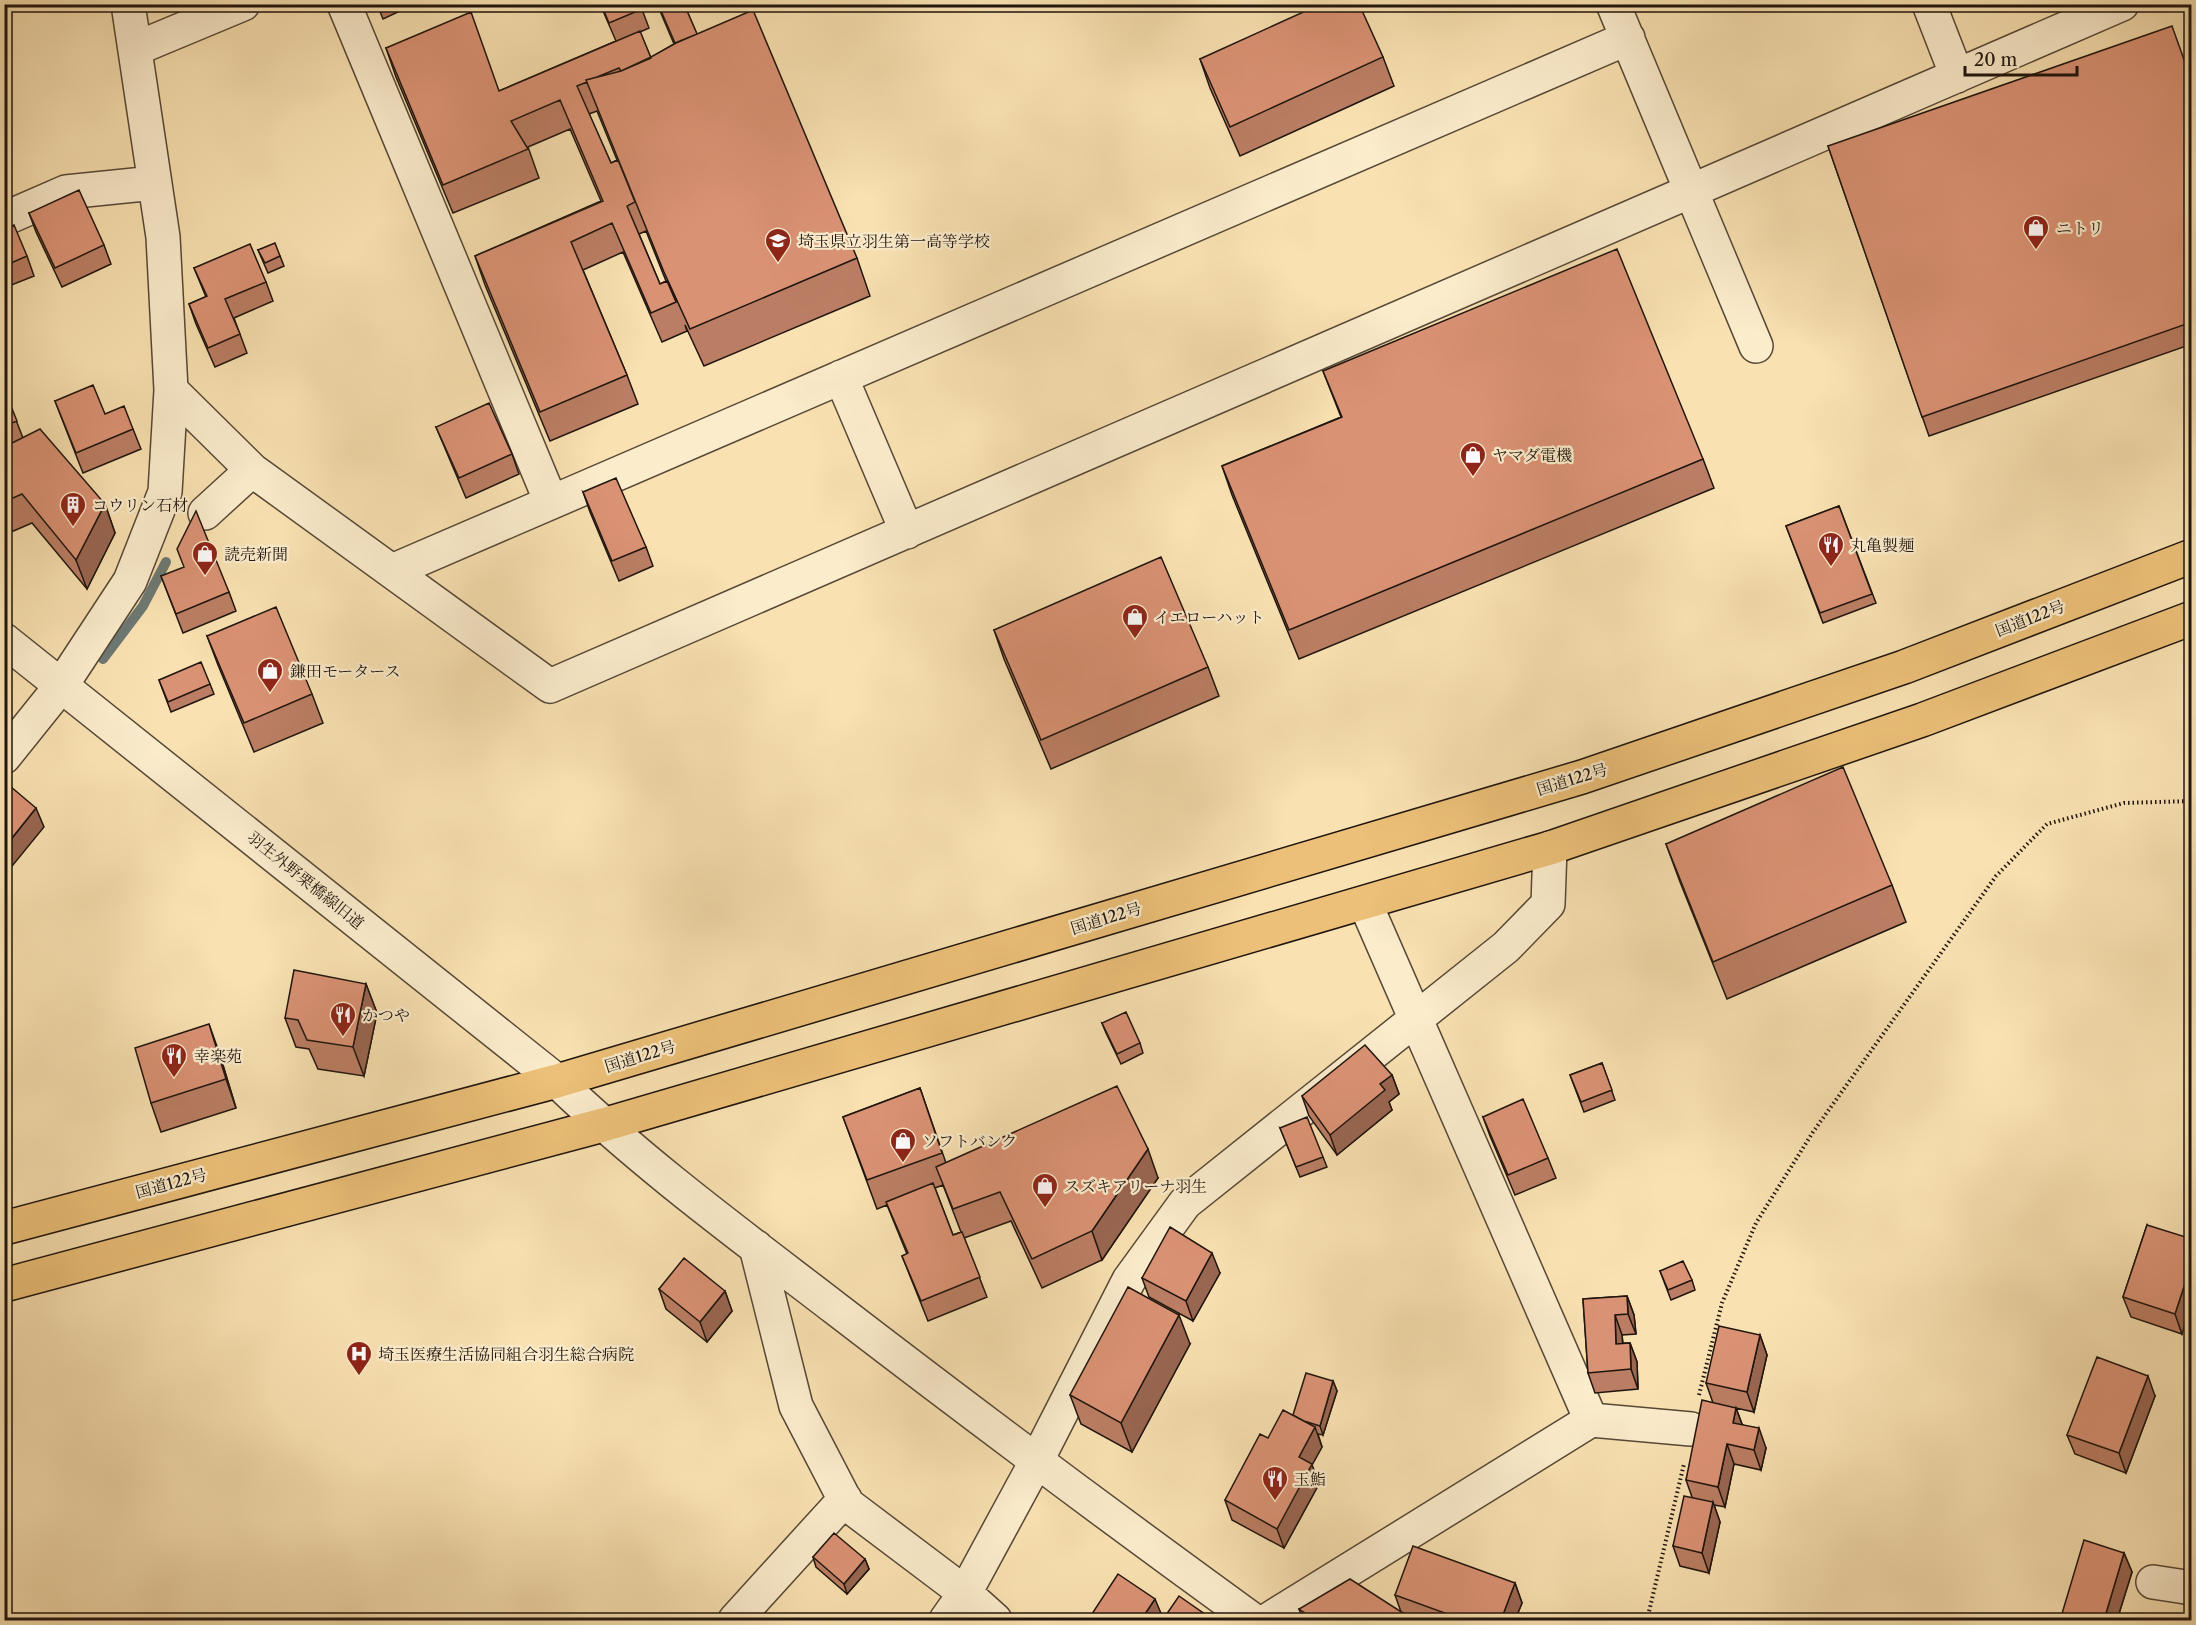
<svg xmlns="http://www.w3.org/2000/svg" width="2196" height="1625" font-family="'Libre Caslon Text','Noto Serif JP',serif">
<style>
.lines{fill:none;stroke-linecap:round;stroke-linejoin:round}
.stream{stroke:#6d7973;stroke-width:10}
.minor-casing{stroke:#564837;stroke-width:36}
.highway-casing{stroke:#1f150e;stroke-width:36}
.path{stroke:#1f150e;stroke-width:4;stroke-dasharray:1.5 3;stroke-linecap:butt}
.minor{stroke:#fbeccc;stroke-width:33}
.highway{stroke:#ecc078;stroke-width:33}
.wall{fill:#bb7e64;stroke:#1f150e;stroke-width:1.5;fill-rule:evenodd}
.shaded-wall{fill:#996651;stroke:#1f150e;stroke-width:1.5}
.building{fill:#da9274;stroke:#1f150e;stroke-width:1.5}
.labels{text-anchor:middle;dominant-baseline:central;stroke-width:4.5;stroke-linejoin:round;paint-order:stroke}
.poi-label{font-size:16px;fill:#1f150e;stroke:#fbeccc;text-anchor:start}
.street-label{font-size:16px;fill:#1f150e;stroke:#fbeccc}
</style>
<rect width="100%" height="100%" fill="#f9e1b1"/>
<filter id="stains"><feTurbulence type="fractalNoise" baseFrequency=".00333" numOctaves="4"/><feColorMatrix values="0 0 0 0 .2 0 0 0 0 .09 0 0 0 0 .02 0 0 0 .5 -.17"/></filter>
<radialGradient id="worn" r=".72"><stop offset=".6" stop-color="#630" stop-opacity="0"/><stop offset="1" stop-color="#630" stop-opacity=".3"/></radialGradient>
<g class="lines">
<path class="stream" d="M103,659L143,606L166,562"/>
<defs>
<path id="minor" d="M344,4L551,502
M1613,4L1756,346
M1929,4L1957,76
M135,49L243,4
M4,219L66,192L154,183
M841,377L907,532
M171,390L252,470
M205,513L252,470L550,686L2122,4
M392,571L1628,38
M4,640L557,1081C643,1164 740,1235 835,1308C973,1414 1112,1518 1253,1620
M4,757L61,686L130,581L165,492L171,390L163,237L128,4
M1365,903L1591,1420
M756,1247L796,1406L847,1504L965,1593L995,1620
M2153,1582L2192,1588
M735,1620L845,1499
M946,1620L965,1593L1036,1462L1129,1280L1185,1203L1506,947L1548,904L1550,848
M1268,1620L1591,1420L1691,1429"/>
<path id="highway" d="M4,1228L557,1081L1582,777L1904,667L2192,556
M4,1285L603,1125L1550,848L1922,720L2192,618"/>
</defs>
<use href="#minor" class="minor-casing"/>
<use href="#highway" class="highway-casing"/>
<path class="path" d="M1699,1395L1722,1303L1756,1223L1813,1132L1996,876L2047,824L2124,803L2192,801
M1647,1620L1684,1464"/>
<use href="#minor" class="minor"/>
<use href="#highway" class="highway"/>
</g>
<path class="wall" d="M377,4H415L383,19Z
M600,4H640L649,28L640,32L651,58L674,44L657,4H684L697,34L857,258L870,296L704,366L685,325L687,331L662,342L623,252L583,270L627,375L638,404L550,441L485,285L475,256L601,201L570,129L528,147L539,178L453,213L396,77L386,48L499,91L616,41ZM597,111L617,160L611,163L589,114ZM646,231L666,281L660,284L639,234Z
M689,4H700L691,9Z
M1383,57L1394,86L1240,156L1210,88L1200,59Z
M2192,81V344L1929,436L1828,146Z
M29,213L104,245L111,264L62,287L36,232Z
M4,229L27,256L34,276L4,288Z
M258,250L280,256L284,266L268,273Z
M194,268L266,282L273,301L234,318L247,353L215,367L196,324L189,304L206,297Z
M1323,371L1703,459L1714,488L1299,659L1232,495L1222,466L1341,417Z
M4,389L23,438L105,504L115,533L87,589L32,523L4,535Z
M55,401L105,414L133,429L141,449L83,473Z
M436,427L512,454L519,474L466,498L444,446Z
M583,492L646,547L653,566L619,581L590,512Z
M1839,506L1876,603L1823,623L1786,526Z
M161,576L229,592L236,611L183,633Z
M994,630L1208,667L1219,696L1051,769L1004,659Z
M207,636L312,694L323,723L254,752L218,665Z
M159,680L210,684L214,694L171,712Z
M1666,844L1892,885L1906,922L1727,999L1680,882Z
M366,984L377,1013L364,1076L318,1069L309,1049L296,1047L285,1018Z
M1102,1023L1140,1043L1143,1053L1121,1064L1106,1033Z
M219,1052L236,1108L161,1132L151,1103Z
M1602,1063L1615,1100L1584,1112L1570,1075Z
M1392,1075L1399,1094L1389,1102L1392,1110L1337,1155L1309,1116L1302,1096Z
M920,1088L946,1163L1158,1178L1102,1260L1042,1288L1011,1221L964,1238L987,1297L928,1321L902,1256L907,1254L887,1205L877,1209L843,1117ZM943,1185L961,1232L953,1235L935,1188Z
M1483,1117L1548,1158L1556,1178L1515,1195L1490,1136Z
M1280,1128L1323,1157L1327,1167L1300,1177Z
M2147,1225L2182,1334L2131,1317L2123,1297Z
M1660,1271L1692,1280L1695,1290L1671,1300Z
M1220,1273L1193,1321L1149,1297L1142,1278Z
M659,1289L725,1291L732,1311L707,1342L666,1309Z
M1627,1296L1634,1315L1636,1334L1622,1335L1623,1343H1630L1637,1362L1638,1389L1595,1393L1588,1373L1583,1299Z
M1760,1335L1767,1355L1754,1412L1736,1408L1742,1424L1766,1448L1761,1470L1734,1464L1725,1507L1714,1505L1720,1522L1709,1573L1680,1566L1673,1546L1692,1497L1686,1480L1713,1403L1706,1383Z
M1190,1344L1132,1452L1081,1424L1070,1395Z
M1333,1381L1337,1391L1323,1435L1318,1434L1322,1447L1312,1465L1319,1484L1284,1548L1232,1520L1225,1500L1268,1438Z
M2155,1396L2126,1473L2075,1454L2067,1435Z
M2124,1553L2132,1572L2117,1620H2062L2061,1617Z
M813,1557L865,1559L869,1569L847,1594L816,1567Z
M1515,1583L1522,1603L1515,1620H1418L1404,1615L1406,1620H1303L1299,1609L1401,1612L1395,1595Z
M1166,1615L1210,1618L1212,1620H1168Z"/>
<path class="shaded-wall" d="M105,504L115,533L87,589L76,560Z
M36,808L44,827L4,876V848Z
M366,984L377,1013L364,1076L353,1047Z
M209,1024L219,1052L236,1108L226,1079Z
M1392,1075L1399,1094L1389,1102L1392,1110L1337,1155L1330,1135L1380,1084Z
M1148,1149L1158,1178L1102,1260L1092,1231Z
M1212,1253L1220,1273L1193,1321L1186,1301Z
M2192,1262V1305L2182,1334L2175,1314Z
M725,1291L732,1311L707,1342L700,1322Z
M1627,1296L1634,1315L1636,1334L1628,1314Z
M1179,1315L1190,1344L1132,1452L1121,1423Z
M1615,1315L1622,1335L1624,1363L1616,1344Z
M1760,1335L1767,1355L1754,1412L1747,1392Z
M1630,1343L1637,1362L1638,1389L1631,1369Z
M2148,1376L2155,1396L2126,1473L2119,1453Z
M1333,1381L1337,1391L1323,1435L1320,1426Z
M1736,1408L1743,1427L1733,1423Z
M1315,1427L1322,1447L1312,1465L1319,1484L1284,1548L1277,1529L1299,1457Z
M1759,1428L1766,1448L1761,1470L1754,1450Z
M1727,1444L1734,1464L1725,1507L1718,1487Z
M1713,1502L1720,1522L1709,1573L1702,1553Z
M2124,1553L2132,1572L2117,1620H2104Z
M865,1559L869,1569L847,1594L844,1584Z
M1515,1583L1522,1603L1515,1620H1501Z
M1155,1599L1163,1618L1161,1620H1141Z
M1403,1613L1406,1620H1398Z"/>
<path class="building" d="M601,4H640L642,9L609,23Z
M658,4H684L697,34L675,43Z
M1321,4H1359L1383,57L1230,127L1200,59Z
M753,10L857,258L690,329L664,272L586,80L621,71L651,57L676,43Z
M471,12L499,91L640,31L651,58L621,71L619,68L597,77L586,80L587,82L577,86L611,163L618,160L635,202L627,206L660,284L667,281L676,302L651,313L612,223L571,242L627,375L540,412L475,256L603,201L560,100L511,121L528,149L443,185L386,48Z
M2172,26L2192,82V322L1922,417L1828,146Z
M79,190L104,245L55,268L29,213Z
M14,225L27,256L4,266V229Z
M275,243L280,256L265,263L258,250Z
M250,244L266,282L225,299L240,334L208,348L189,304L207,296L194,268Z
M1617,249L1703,459L1289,630L1222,466L1342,417L1323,371Z
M93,385L105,414L124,406L133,429L76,453L55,401Z
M4,389L17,421L4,426Z
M489,403L512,454L459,478L436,427Z
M40,429L105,504L76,560L22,494L4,502V447Z
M616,478L646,547L612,561L583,492Z
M1839,506L1872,594L1820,613L1786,526Z
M196,511L229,592L176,614L161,576L184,567L177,549Z
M1161,557L1208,667L1041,740L994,630Z
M276,607L312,694L244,723L207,636Z
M201,662L210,684L168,702L159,680Z
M1843,767L1892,885L1713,962L1666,844Z
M4,781L36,808L4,848Z
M294,970L366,984L353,1047L307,1040L298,1020L285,1018Z
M1126,1012L1140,1043L1117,1054L1102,1023Z
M209,1024L226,1079L151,1103L135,1048Z
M1365,1045L1392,1075L1380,1084L1385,1090L1330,1135L1302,1096Z
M1602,1063L1612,1090L1581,1102L1570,1075Z
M1117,1086L1148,1149L1092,1231L1032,1259L1000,1192L953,1209L936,1167Z
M920,1088L942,1153L867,1180L843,1117Z
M1523,1099L1548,1158L1508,1175L1483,1117Z
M1307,1117L1323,1157L1296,1167L1280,1128Z
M933,1183L953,1235L962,1232L980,1277L921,1301L902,1256L908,1253L886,1202Z
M2147,1225L2192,1239V1262L2175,1314L2123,1297Z
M1170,1227L1212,1253L1186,1301L1142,1278Z
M684,1258L725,1291L700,1322L659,1289Z
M1683,1261L1692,1280L1668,1290L1660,1271Z
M1128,1287L1179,1315L1121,1423L1070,1395Z
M1627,1296L1628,1314L1615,1315L1616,1344L1630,1343L1631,1369L1588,1373L1583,1299Z
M1719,1326L1760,1335L1747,1392L1706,1383Z
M2097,1357L2148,1376L2119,1453L2067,1435Z
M1306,1373L1333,1381L1320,1426L1304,1421L1293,1415Z
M1702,1400L1736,1408L1733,1423L1759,1428L1754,1450L1727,1444L1718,1487L1686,1480Z
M1283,1410L1315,1427L1299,1457L1312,1464L1277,1529L1225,1500L1260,1434L1268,1438Z
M1684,1496L1713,1502L1702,1553L1673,1546Z
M834,1533L865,1559L844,1584L813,1557Z
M2084,1540L2124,1553L2104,1620H2072L2061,1617Z
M1413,1546L1515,1583L1501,1620H1464L1395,1595Z
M1118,1574L1155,1599L1141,1620H1088Z
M1350,1579L1403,1613L1398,1620H1315L1299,1609Z
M1179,1596L1209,1617V1618L1206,1620H1174L1166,1615Z"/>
<defs>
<symbol id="shop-pin" viewBox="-11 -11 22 30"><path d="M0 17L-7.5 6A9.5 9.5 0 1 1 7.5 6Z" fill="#8f2418" stroke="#fbeccc"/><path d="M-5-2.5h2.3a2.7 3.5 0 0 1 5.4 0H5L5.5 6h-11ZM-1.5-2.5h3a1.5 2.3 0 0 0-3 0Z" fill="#fff"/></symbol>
<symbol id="school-pin" viewBox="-11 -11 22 30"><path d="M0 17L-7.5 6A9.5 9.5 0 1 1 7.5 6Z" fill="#8f2418" stroke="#fbeccc"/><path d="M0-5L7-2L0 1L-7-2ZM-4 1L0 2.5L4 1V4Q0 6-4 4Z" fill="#fff"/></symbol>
<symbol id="building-pin" viewBox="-11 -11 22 30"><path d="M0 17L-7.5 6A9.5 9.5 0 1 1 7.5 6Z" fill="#8f2418" stroke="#fbeccc"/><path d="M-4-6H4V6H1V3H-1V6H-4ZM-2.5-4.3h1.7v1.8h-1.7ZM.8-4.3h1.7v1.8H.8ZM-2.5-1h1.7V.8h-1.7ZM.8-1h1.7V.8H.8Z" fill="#fff"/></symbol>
<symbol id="restaurant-pin" viewBox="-11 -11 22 30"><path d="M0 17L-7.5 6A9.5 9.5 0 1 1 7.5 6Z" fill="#8f2418" stroke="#fbeccc"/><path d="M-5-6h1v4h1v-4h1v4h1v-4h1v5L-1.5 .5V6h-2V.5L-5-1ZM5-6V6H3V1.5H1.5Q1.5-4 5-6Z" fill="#fff"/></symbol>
<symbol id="hospital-pin" viewBox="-11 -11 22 30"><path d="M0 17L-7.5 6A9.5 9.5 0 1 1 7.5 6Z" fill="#8f2418" stroke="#fbeccc"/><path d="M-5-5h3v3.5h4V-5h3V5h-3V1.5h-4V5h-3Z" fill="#fff"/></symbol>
</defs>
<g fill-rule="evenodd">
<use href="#shop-pin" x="2021" y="213" width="30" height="40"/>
<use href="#school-pin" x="763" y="226" width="30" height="40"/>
<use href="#shop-pin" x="1458" y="440" width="30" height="40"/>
<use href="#building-pin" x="58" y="490" width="30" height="40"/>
<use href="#restaurant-pin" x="1816" y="530" width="30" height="40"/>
<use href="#shop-pin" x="190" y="539" width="30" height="40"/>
<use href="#shop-pin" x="1120" y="602" width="30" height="40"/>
<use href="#shop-pin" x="255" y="656" width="30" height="40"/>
<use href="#restaurant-pin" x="328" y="1000" width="30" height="40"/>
<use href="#restaurant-pin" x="159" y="1041" width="30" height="40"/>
<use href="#shop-pin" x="888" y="1126" width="30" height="40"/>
<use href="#shop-pin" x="1030" y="1171" width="30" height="40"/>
<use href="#hospital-pin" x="344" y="1339" width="30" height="40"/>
<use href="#restaurant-pin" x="1260" y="1464" width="30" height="40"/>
</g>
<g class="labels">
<g class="poi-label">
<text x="2056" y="228">ニトリ</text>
<text x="798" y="241">埼玉県立羽生第一高等学校</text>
<text x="1492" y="455">ヤマダ電機</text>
<text x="92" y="505">コウリン石材</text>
<text x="1850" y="545">丸亀製麺</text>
<text x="224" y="554">読売新聞</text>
<text x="1154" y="617">イエローハット</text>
<text x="290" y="671">鎌田モータース</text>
<text x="362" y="1015">かつや</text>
<text x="194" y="1056">幸楽苑</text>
<text x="922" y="1141">ソフトバンク</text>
<text x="1064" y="1186">スズキアリーナ羽生</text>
<text x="378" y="1354">埼玉医療生活協同組合羽生総合病院</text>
<text x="1294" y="1479">玉鮨</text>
</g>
<g class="street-label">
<text transform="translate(2030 618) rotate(-21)">国道122号</text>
<text transform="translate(1572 779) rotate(-17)">国道122号</text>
<text transform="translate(306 880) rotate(39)">羽生外野栗橋線旧道</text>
<text transform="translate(1106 918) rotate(-17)">国道122号</text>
<text transform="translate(640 1056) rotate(-17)">国道122号</text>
<text transform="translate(171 1183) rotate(-15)">国道122号</text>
</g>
</g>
<rect width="2196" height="1625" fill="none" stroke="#f9e1b1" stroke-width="24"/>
<rect x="6" y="6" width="2184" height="1613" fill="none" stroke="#1f150e" stroke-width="3"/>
<rect x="12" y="12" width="2172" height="1601" fill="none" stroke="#1f150e" stroke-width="1.5"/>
<path d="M1965 66v9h112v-9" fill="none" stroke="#1f150e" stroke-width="3"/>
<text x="1974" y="66" font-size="18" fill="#1f150e" stroke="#fbeccc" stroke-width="4.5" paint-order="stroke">20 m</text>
<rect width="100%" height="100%" filter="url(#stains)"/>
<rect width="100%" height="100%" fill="url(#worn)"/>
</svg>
